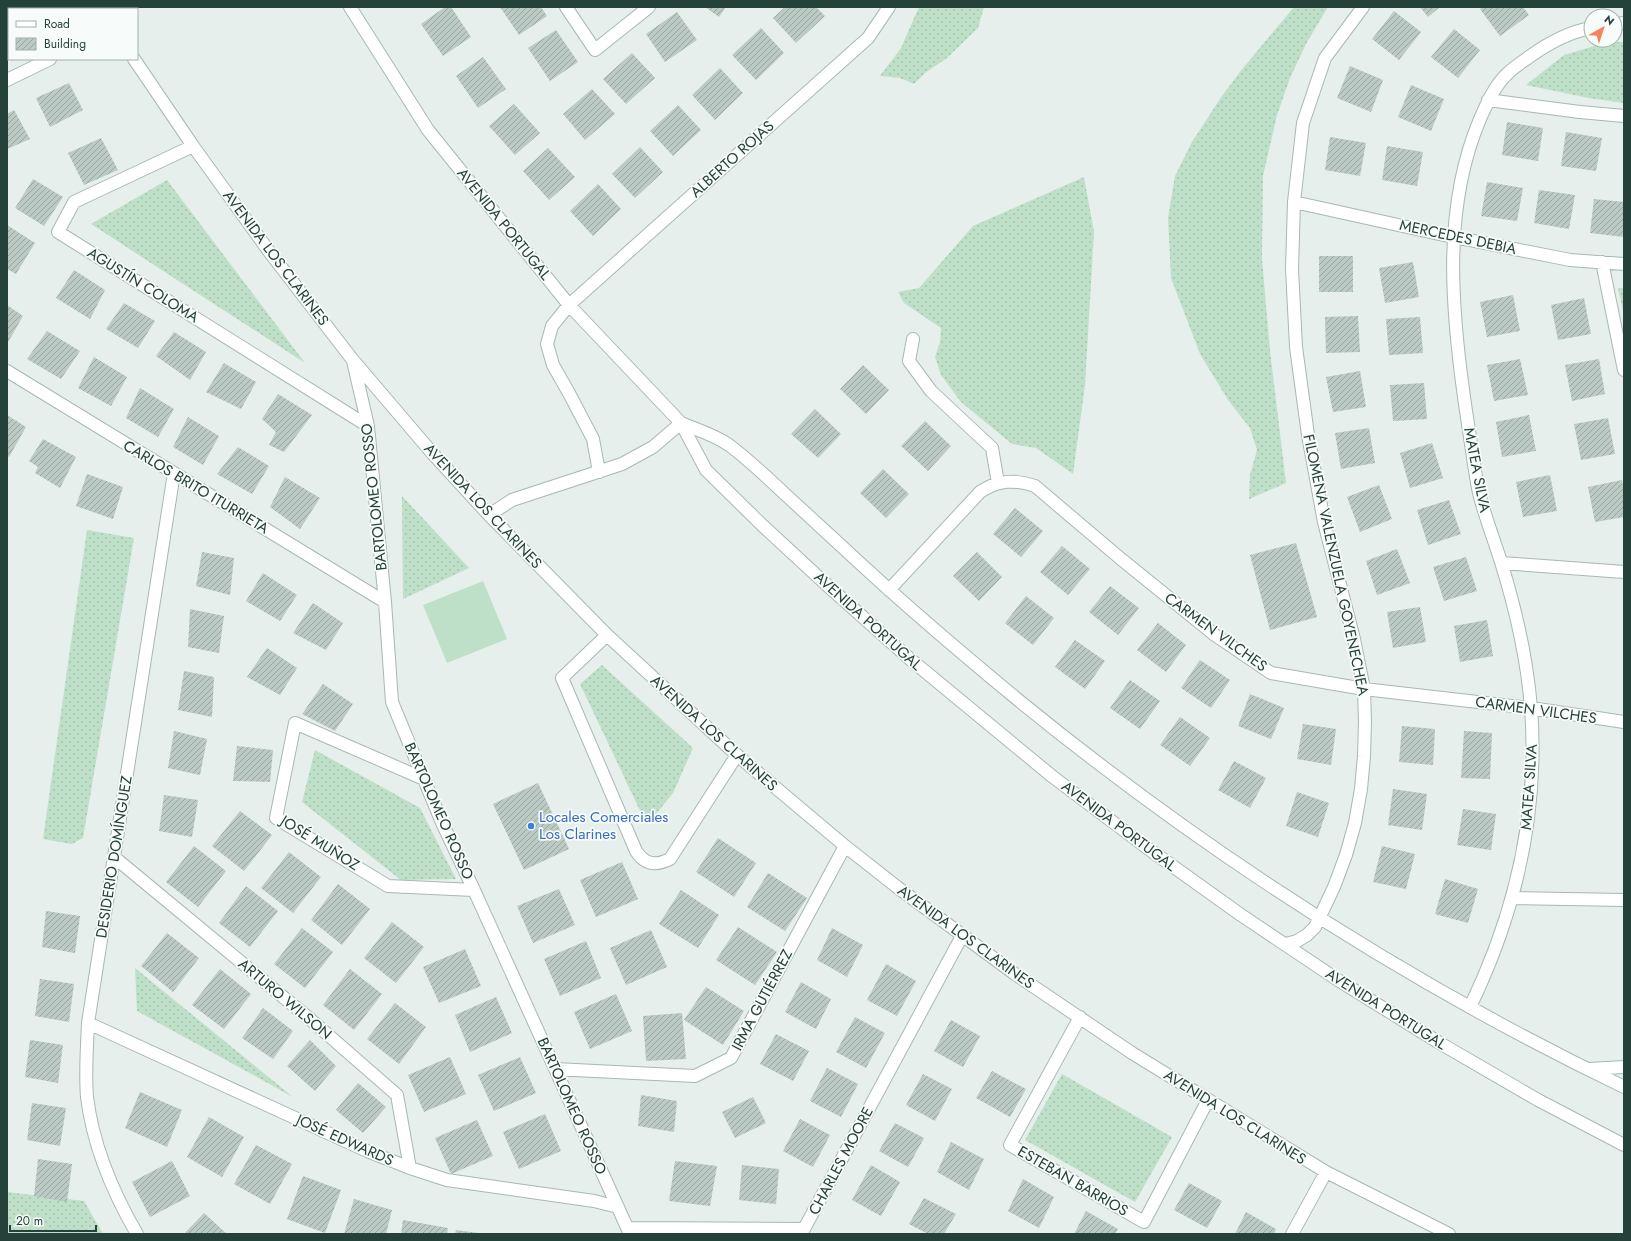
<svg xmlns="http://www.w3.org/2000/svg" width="1631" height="1241" font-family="Jost,sans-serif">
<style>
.grass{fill:url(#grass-dots)}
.garden{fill:#bfe0c8}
.building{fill:url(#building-hatch)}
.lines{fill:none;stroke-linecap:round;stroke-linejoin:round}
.minor-casing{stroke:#a8b8b2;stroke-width:14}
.minor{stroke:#fff;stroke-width:12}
.shop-dot{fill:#3f7fe0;stroke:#f7fbf9;stroke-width:1.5}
.labels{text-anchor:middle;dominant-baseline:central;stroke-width:3.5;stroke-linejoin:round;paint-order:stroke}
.street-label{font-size:15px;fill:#24423a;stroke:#f7fbf9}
.shop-label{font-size:15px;fill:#366cbe;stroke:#f7fbf9;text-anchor:start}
</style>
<defs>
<pattern id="grass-dots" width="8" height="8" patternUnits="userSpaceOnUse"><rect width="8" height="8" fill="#bfe0c8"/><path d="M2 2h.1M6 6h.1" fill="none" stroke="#a4c1ad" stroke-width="1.8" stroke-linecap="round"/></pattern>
<pattern id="building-hatch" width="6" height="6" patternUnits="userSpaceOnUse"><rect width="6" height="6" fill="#bbcac4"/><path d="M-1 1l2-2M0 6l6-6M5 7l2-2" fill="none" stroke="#98a6a0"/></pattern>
</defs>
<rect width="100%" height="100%" fill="#e6efeb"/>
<path class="grass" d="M919,7H984L978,28L947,58L925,73L914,84L900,78L880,76L901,48Z
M1294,7H1328L1307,42L1290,78L1277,115L1263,176L1262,259L1270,351L1286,483L1249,499L1250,475L1257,450L1250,428L1228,400L1200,354L1171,278L1168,218L1175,176L1192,142L1222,96L1243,68Z
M1608,42H1624V103L1589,98L1526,85L1564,55Z
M1084,177L1094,232L1085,385L1073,474L1036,448L1012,444L961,402L941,375L935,357L940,342L941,328L904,303L898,292L919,288L973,226Z
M167,180L305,363L91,224Z
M1618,288H1624V315Z
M402,496L469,568L403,599Z
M87,530L134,538L83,838L72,844L43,839Z
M602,665L693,748L673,793L655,815L644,819L580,684Z
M315,750L420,808L456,879L401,880L302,802Z
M135,968L293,1097L137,1011Z
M1062,1074L1172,1137L1135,1202L1025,1140Z
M7,1192L84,1201L103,1234H7Z"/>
<path class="garden" d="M483,581L507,639L447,663L423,605Z"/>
<path class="building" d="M445,7H451L471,37L443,56L421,24Z
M500,7H541L547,16L519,35Z
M705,7H726L719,17Z
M785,7H816L825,16L796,43L773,18Z
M1420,7H1440L1428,17Z
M1483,7H1523L1529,15L1500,36L1480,9Z
M1394,11L1421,32L1399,60L1372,39Z
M677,12L697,40L665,62L646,34Z
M9,21V45L7,40V22Z
M761,28L784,53L756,80L732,55Z
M1454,29L1480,50L1458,78L1431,57Z
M556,30L578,62L550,81L528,48Z
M632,53L655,78L626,104L603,79Z
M483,57L506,89L478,108L456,76Z
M1350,66L1383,80L1371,112L1337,98Z
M720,68L743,93L715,120L692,95Z
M69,83L83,110L50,127L36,98Z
M1411,85L1444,99L1431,131L1398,117Z
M592,89L615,114L585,140L563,114Z
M514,104L540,133L515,155L489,126Z
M678,105L701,130L673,156L650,131Z
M14,110L30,139L7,149V114Z
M1507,122L1543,128L1538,161L1502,155Z
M1566,132L1602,138L1596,171L1561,166Z
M1330,137L1366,143L1360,176L1325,170Z
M101,138L118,170L84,185L68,153Z
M1387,146L1423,152L1417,186L1382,180Z
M640,147L663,172L635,198L612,174Z
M548,148L575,177L549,200L523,171Z
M33,179L63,197L44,226L15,208Z
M1487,182L1523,188L1517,221L1481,216Z
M598,184L621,209L593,236L570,211Z
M1539,190L1575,195L1569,229L1534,223Z
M1594,199L1624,202V237L1590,233Z
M7,225L35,243L16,274L7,269Z
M1319,256H1353V292H1319Z
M1413,262L1419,297L1385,303L1379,268Z
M74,270L105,290L90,319L56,298Z
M1513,295L1520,331L1487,337L1480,302Z
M1584,298L1591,334L1558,340L1551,305Z
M124,303L155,321L138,348L106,329Z
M7,305L23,316L7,344Z
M1358,316L1360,352L1326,353L1325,317Z
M1420,317L1423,353L1389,355L1386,319Z
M47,331L80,351L61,379L27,359Z
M174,332L206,352L190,380L156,356Z
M94,357L127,377L111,406L78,388Z
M1520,359L1528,395L1494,401L1487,365Z
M1599,359L1605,394L1572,401L1565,365Z
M224,363L256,382L241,409L206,392Z
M863,365L889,390L866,414L840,389Z
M1360,371L1366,407L1333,412L1326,377Z
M1424,383L1427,419L1393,421L1390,385Z
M140,388L174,409L158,437L126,418Z
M278,394L312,415L284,452L269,445L276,432L262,419Z
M815,409L841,434L818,458L791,434Z
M7,415L26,427L9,457L7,456Z
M1529,415L1536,451L1502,457L1496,422Z
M188,417L219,436L203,465L173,447Z
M1608,418L1615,454L1581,460L1574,424Z
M925,421L951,446L928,471L901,446Z
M1369,428L1375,463L1341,469L1335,433Z
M43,439L76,457L60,488L35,473L38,467L29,461Z
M1432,443L1443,478L1410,488L1400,453Z
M238,447L269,466L252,494L217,474Z
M883,469L909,494L886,518L860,493Z
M87,474L123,487L113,519L76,506Z
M1550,475L1557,511L1523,517L1516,482Z
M285,477L320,498L300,529L270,507Z
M1622,480L1624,491V517L1595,522L1588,487Z
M1379,485L1392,519L1360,532L1347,497Z
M1449,500L1461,534L1428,545L1417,510Z
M1015,508L1043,531L1021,557L993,534Z
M1296,543L1317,617L1270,630L1250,555Z
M1062,546L1090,569L1068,595L1040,572Z
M1397,549L1410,583L1377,595L1366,561Z
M202,552L234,558L230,595L196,586Z
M977,552L1002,577L979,601L953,576Z
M1466,557L1477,591L1444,601L1433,567Z
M263,573L297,595L280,621L246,601Z
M1110,586L1139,608L1118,635L1089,612Z
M1026,596L1054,618L1033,645L1005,623Z
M313,603L343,623L326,650L293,633Z
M1420,607L1426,642L1393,648L1387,612Z
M190,609L224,616L219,653L188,647Z
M1487,620L1493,656L1460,662L1454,626Z
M1158,623L1186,645L1166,672L1137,650Z
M1075,640L1105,661L1085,689L1055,667Z
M267,648L297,668L280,695L247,677Z
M1200,660L1230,680L1211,708L1181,688Z
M184,671L214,677L212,717L178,710Z
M1130,680L1160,701L1140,729L1110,708Z
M323,684L353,704L335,731L302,714Z
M1250,694L1284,708L1271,739L1238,726Z
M1180,717L1210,738L1190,766L1160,745Z
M1303,724L1336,729L1331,765L1297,759Z
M1402,726L1435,729L1433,765L1399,762Z
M174,731L207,739L200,775L168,768Z
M1464,731L1492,733L1490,779L1461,778Z
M237,746L273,750L270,782L233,781Z
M1234,761L1266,778L1250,808L1218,790Z
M538,783L569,849L524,870L493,804Z
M1393,789L1427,794L1422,830L1388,825Z
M1297,792L1329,803L1318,837L1286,826Z
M164,795L198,800L192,837L159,831Z
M1463,809L1496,814L1491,850L1457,845Z
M240,811L272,835L244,871L212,846Z
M718,838L756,863L734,897L696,872Z
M194,846L226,871L198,907L166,882Z
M1382,846L1415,854L1406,889L1373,882Z
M289,852L321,877L293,913L261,888Z
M622,862L638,899L596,917L580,880Z
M768,873L807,898L785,931L747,907Z
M1445,879L1478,889L1468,923L1435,914Z
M338,884L370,909L342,945L311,920Z
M246,886L278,911L250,947L219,923Z
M559,889L575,925L533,943L517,906Z
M681,890L719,915L698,948L659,924Z
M46,911L80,916L75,953L42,947Z
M392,922L424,947L396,983L364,958Z
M738,927L777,952L755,985L716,960Z
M302,928L333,952L305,988L274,964Z
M832,928L863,945L847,977L817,960Z
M651,930L667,967L626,985L610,948Z
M167,933L199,958L173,992L141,966Z
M586,941L601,978L560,996L544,959Z
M465,949L481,986L439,1003L423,967Z
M886,964L916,981L897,1016L867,1000Z
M220,969L251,994L224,1029L192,1005Z
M350,969L382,994L354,1030L323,1005Z
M40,979L74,984L69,1022L35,1016Z
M801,982L831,999L816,1029L785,1012Z
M706,987L744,1011L723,1045L684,1020Z
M616,994L632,1031L590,1049L574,1012Z
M496,997L512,1033L470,1052L455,1015Z
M395,1003L426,1027L399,1064L367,1039Z
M263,1008L293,1031L273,1059L242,1038Z
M682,1013L686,1059L646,1061L643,1016Z
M855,1017L885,1033L866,1068L836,1052Z
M951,1020L980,1036L963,1067L934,1051Z
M776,1034L809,1051L793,1081L760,1064Z
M30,1040L63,1045L58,1083L25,1077Z
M310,1040L336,1066L315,1091L287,1066Z
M450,1057L466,1094L424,1112L408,1075Z
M520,1057L536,1093L494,1111L478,1075Z
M827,1068L858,1084L841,1117L810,1101Z
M992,1071L1026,1089L1010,1117L976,1098Z
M923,1074L952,1089L935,1121L906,1105Z
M358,1083L386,1107L363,1133L336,1110Z
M140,1092L182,1110L167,1147L125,1128Z
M641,1095L677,1101L674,1132L638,1126Z
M753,1097L766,1123L735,1138L722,1112Z
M32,1103L66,1108L60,1146L27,1140Z
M545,1114L561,1151L519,1169L503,1132Z
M209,1117L244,1137L222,1177L187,1157Z
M800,1119L830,1135L813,1167L783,1151Z
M477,1120L493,1156L451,1174L435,1138Z
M895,1123L924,1138L908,1167L879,1151Z
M951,1142L984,1159L969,1190L937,1172Z
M256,1145L292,1164L270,1204L234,1184Z
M38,1159L72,1164L67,1202L34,1196Z
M172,1161L190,1196L150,1217L132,1182Z
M675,1161L717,1166L710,1206L669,1201Z
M742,1165L779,1169L776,1204L739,1200Z
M871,1165L900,1182L881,1216L852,1200Z
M303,1176L341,1190L325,1233L287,1219Z
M1023,1179L1054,1197L1039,1228L1008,1211Z
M1189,1183L1222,1201L1207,1228L1174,1210Z
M924,1198L956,1214L944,1234H928L909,1224Z
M354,1199L392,1210L386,1234H344Z
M1086,1211L1118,1229L1115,1234H1074Z
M1246,1212L1276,1229L1274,1234H1235Z
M204,1213L227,1234H184Z
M403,1220L448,1228L447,1234H401Z
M456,1230L479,1233V1234H455Z"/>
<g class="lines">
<defs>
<path id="minor" d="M101,7L102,9
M350,7L428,130L569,305L681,423L706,470L762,525L828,586L910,659L1053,777L1146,847L1241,915L1338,980L1438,1042L1538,1100L1624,1145
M566,7L595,50L649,7
M1615,24L1624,23
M134,59L193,146L268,250L352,359L433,454L489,515L607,635L737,755L845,846L897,887L1015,974L1132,1053L1326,1172L1449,1234
M7,80L50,59
M1488,100L1580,112L1624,116
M193,146L74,202L58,232L368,426
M1294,202L1439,234L1570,260L1624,264
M1602,262L1624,370
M913,339L909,361L931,391L992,448L998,483
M353,361L368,426L385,602L392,702L443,825L474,890L630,1234
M7,371L385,602
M681,423C697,430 715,435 729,445C749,460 768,478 786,495C812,519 837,542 863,566C913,612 965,656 1017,699C1203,851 1408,983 1624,1087
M599,472L593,439L570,395L553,365L547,344L552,326L569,305L868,38L889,7
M489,515L512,500L622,464L653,447L681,423
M1502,563L1624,572
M889,590L980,492C998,480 1015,479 1035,486L1121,559L1215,635L1271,673L1364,689L1531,708L1624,722
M607,635L562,678L636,851C645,865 656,866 670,859L737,755
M424,779L295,723L276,818L388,886L474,890
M114,857L311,1020L397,1095L410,1168
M1513,898L1624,900
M1286,944L1297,941L1307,935L1315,927L1334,887L1346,855L1355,823L1361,789L1364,756L1365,722L1364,689L1354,639L1324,522L1308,435L1296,347L1292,269L1294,202L1303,123L1325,58L1363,7
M1470,1007C1515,914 1539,812 1531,708C1527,658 1516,610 1501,562C1494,540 1486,519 1480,497C1477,486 1476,475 1474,465C1471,442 1467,419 1464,397C1451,305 1443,206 1480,119C1487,103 1495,85 1508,73C1514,67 1522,62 1529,57C1547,44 1569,32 1591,28
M1080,1017L1010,1145L1144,1222L1208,1100
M88,1023L367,1151L410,1168L447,1180L594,1201L618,1207
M555,1069L695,1076L731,1058L845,846
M1589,1069L1624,1067
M627,1228L804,1229L962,936
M137,1234C112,1191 93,1146 87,1097C85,1072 87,1048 88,1023L174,473
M1292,1234L1326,1172"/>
</defs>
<use href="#minor" class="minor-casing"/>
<use href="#minor" class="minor"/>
</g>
<circle class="shop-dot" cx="531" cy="826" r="4"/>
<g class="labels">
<g class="street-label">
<text transform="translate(732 159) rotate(-42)">ALBERTO ROJAS</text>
<text transform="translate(504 224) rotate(51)">AVENIDA PORTUGAL</text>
<text transform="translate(1458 237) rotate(12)">MERCEDES DEBIA</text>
<text transform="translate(276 258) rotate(53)">AVENIDA LOS CLARINES</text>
<text transform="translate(143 285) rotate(32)">AGUSTÍN COLOMA</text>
<text transform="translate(1477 470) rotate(79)">MATEA SILVA</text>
<text transform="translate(196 487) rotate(31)">CARLOS BRITO ITURRIETA</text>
<text transform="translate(374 497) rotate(-96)">BARTOLOMEO ROSSO</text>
<text transform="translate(483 506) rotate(47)">AVENIDA LOS CLARINES</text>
<text transform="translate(1336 565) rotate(78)">FILOMENA VALENZUELA GOYENECHEA</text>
<text transform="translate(868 621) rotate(42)">AVENIDA PORTUGAL</text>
<text transform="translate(1216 632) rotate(36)">CARMEN VILCHES</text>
<text transform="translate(1536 710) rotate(8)">CARMEN VILCHES</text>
<text transform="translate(714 733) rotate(42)">AVENIDA LOS CLARINES</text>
<text transform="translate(1529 787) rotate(-86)">MATEA SILVA</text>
<text transform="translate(439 811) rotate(66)">BARTOLOMEO ROSSO</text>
<text transform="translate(1119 826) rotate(37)">AVENIDA PORTUGAL</text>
<text transform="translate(320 843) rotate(32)">JOSÉ MUÑOZ</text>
<text transform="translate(114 857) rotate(-81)">DESIDERIO DOMÍNGUEZ</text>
<text transform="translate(966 937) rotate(36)">AVENIDA LOS CLARINES</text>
<text transform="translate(285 999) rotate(40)">ARTURO WILSON</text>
<text transform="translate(762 1000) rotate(-62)">IRMA GUTIÉRREZ</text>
<text transform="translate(1386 1009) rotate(32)">AVENIDA PORTUGAL</text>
<text transform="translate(572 1106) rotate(66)">BARTOLOMEO ROSSO</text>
<text transform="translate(1235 1117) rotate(32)">AVENIDA LOS CLARINES</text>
<text transform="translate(345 1140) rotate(24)">JOSÉ EDWARDS</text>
<text transform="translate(841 1161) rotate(-62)">CHARLES MOORE</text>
<text transform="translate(1073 1181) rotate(30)">ESTEBAN BARRIOS</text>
</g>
<g class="shop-label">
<text x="539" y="817">Locales Comerciales<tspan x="539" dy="17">Los Clarines</tspan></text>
</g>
</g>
<rect width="1631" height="1241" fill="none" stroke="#24423a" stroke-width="16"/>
<rect x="8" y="8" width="130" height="52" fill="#f7fbf9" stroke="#a3b1ad"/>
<rect x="16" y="21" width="20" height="6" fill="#ffffff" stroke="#a3b1ad"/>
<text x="44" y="28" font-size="12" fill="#24423a">Road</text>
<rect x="16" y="38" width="20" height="12" fill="url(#building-hatch)" stroke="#a3b1ad"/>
<text x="44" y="48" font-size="12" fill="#24423a">Building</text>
<g transform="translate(1603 28) rotate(39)"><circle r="19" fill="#f7fbf9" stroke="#a3b1ad"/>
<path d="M0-3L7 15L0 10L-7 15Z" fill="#f4845f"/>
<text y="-6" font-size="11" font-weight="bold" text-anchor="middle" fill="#24423a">N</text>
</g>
<path d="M10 1225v6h86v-6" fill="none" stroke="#24423a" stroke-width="2"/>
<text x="16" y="1225" font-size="12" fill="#24423a" stroke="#f7fbf9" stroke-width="3" paint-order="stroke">20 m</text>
</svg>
